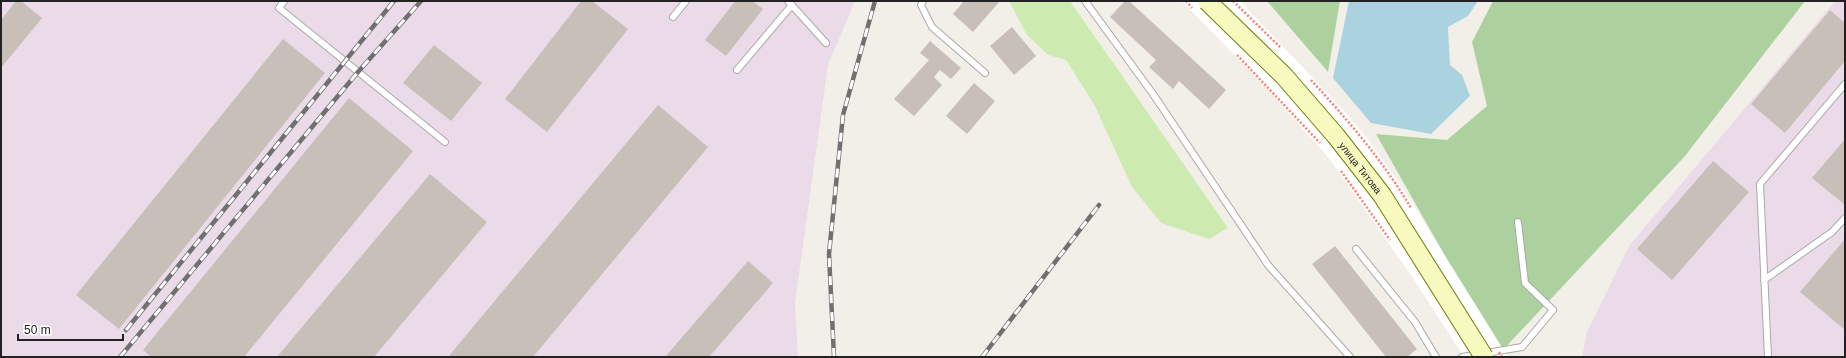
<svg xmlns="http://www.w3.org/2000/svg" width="1846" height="358" font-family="Helvetica,sans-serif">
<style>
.industrial{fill:#ebdbe8}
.grass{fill:#cdebb0}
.forest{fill:#add19e}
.water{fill:#aad3df}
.pier{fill:#fff}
.building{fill:#c7bfb8}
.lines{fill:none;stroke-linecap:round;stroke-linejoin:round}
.lane-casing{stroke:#a9a9a9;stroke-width:8}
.lane{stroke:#fff;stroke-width:6}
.rail-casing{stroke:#707070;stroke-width:4.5}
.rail{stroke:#fff;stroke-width:3;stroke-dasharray:9;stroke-linecap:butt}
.secondary-bridge-casing{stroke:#707d05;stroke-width:20;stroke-linecap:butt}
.path-bridge{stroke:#fa8072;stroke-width:2.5;stroke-dasharray:2 2;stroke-linecap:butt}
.secondary-bridge{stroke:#f7fabf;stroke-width:18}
.labels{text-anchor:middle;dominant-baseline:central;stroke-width:3.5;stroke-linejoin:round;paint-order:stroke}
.street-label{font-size:10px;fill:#222;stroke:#fff}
</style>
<rect width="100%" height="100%" fill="#f2efe9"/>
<path class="industrial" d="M1,1H855L828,65L795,303L798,357H1Z
M1835,1H1845V357H1582L1587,332L1629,246Z"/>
<path class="grass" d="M1009,1H1070L1228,228L1209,239L1161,223L1132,187L1094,104L1066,60L1048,55L1027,35Z"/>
<path class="forest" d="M1267,1H1340L1328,72Z
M1493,1H1805L1685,156L1500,353L1376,134L1447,140L1487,106L1472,42Z"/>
<path class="water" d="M1349,1H1478L1468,16L1448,27L1450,65L1462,75L1470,96L1431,134L1371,123L1333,78Z"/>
<path class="pier" d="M1182,1H1240L1346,113L1368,139L1404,190L1508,357H1464L1411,275L1328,157L1267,89Z"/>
<path class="building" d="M16,1H21L42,18L1,68V20Z
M581,1H592L628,29L547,132L505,99Z
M735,1H752L763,9L726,56L705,40Z
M964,1H1000L973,32L953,14Z
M1125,1H1129L1226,90L1209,109L1179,81L1173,89L1149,67L1156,60L1110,17Z
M1830,10L1845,23V61L1785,133L1751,104Z
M1012,27L1036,56L1014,75L990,46Z
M283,39L325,73L119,329L76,295Z
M930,41L961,68L951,79L940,70L934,77L942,85L914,116L894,99L929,60L920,53Z
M434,45L482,83L451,121L403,83Z
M974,83L995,101L967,134L946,116Z
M349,98L413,151L244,357H151L143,350Z
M658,105L708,147L533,357H448Z
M1845,139V205L1812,178Z
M1713,161L1749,192L1672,280L1637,249Z
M430,174L487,222L374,357H277Z
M1845,239V330L1800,292Z
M1335,246L1417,349L1407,357H1386L1312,264Z
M748,261L773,283L709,357H665Z"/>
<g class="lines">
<defs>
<path id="lane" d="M284,1L279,8L445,142
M788,1L826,43
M923,1L921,5L932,27L985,73
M1085,1L1153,94L1268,265L1350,357
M673,17L686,1
M737,70L792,5
M1356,249L1415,322L1436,357
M1764,280L1832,232L1845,218
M1462,357L1522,347L1553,310L1525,283L1518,222
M1768,357L1760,184L1845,84"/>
</defs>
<use href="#lane" class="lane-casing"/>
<use href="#lane" class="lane"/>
<defs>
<path id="rail" d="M126,330L394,1
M120,357L358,72L421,1
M834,357L829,254L843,115L875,1
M982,357L1099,205"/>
</defs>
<use href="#rail" class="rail-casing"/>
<use href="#rail" class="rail"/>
<defs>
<g id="secondary-bridge">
<path id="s1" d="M1207,1L1284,76L1336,136L1382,195L1484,357"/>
</g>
</defs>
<use href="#secondary-bridge" class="secondary-bridge-casing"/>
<path class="path-bridge" d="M1186,1L1192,8
M1233,1L1280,47
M1237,55L1320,143
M1311,80C1347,119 1384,162 1411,208
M1341,171L1390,240
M1499,352L1502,357"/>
<use href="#secondary-bridge" class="secondary-bridge"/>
</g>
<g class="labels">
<g class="street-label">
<text stroke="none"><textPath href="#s1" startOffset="227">улица Титова</textPath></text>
</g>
</g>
<rect width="1846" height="358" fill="none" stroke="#222222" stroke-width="4"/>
<path d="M18 334v6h105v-6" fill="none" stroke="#222222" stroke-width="2"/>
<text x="24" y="334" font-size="12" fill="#222222" stroke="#ffffff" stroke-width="3" paint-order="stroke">50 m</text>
</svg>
